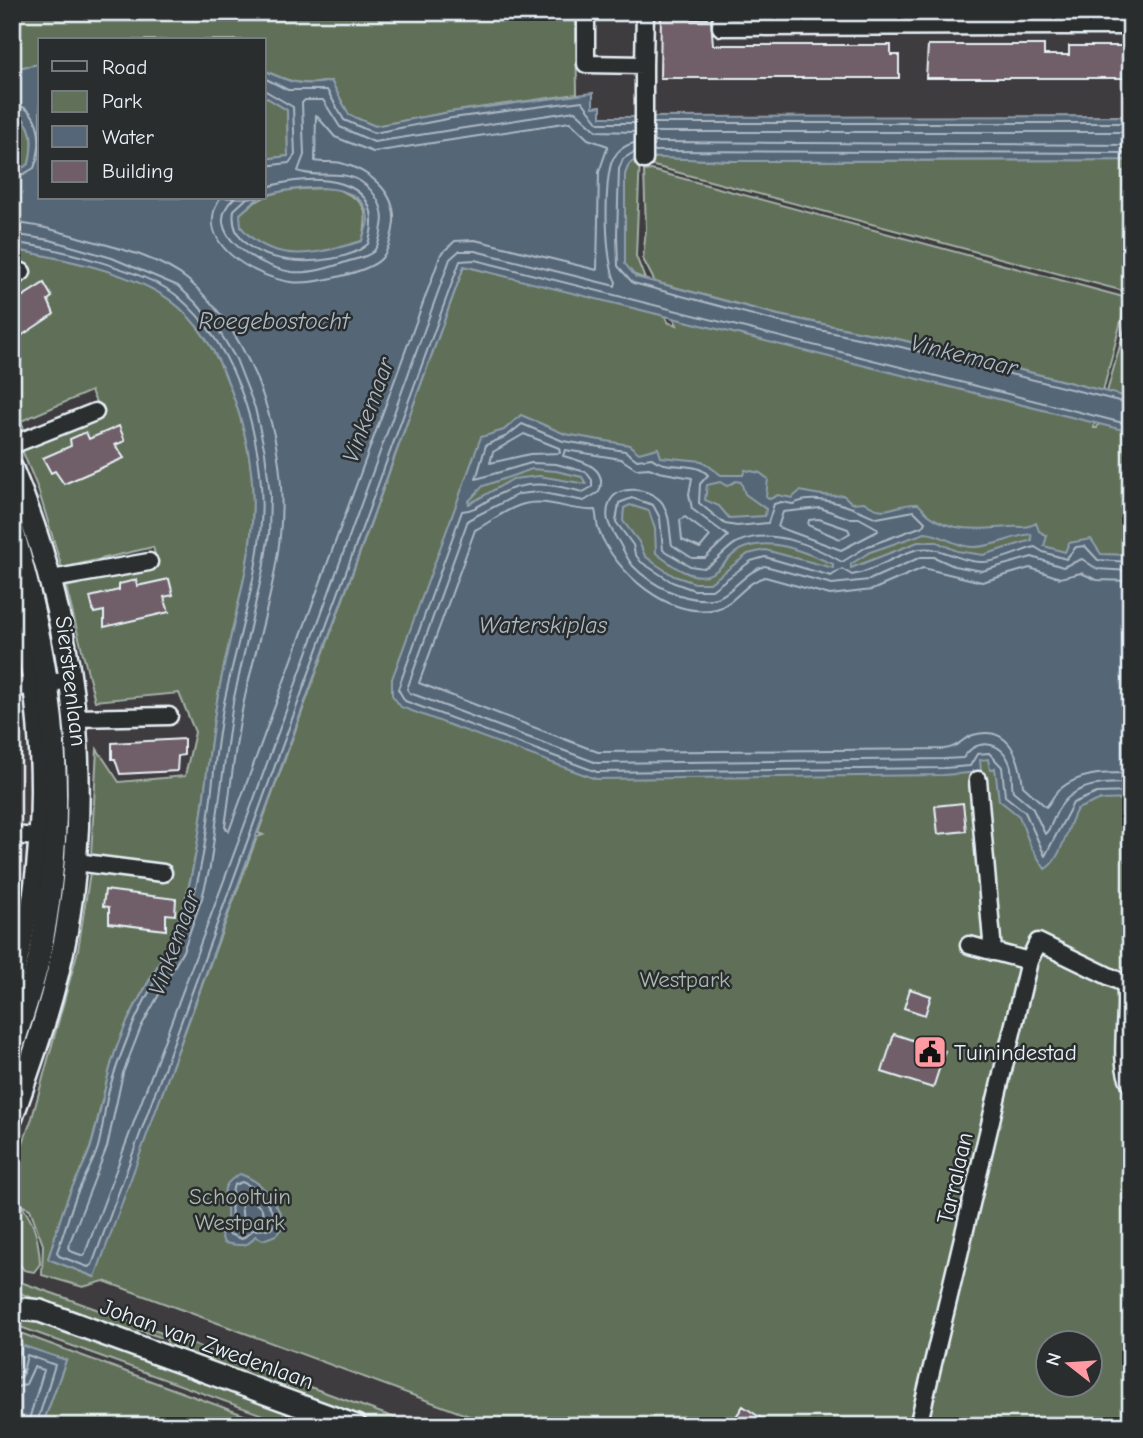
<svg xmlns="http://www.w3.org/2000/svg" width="1143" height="1438" font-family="'Comic Neue',sans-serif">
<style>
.green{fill:#607059;stroke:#a4b0a8;stroke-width:2;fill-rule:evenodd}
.water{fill:#546677;stroke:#8f9eab;stroke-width:2;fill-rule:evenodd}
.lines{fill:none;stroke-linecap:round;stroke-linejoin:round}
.shore{stroke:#adb9c4;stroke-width:2}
.building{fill:#6f5e67;stroke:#e8f1f8;stroke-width:2}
.minor-casing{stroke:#e8f1f8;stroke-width:21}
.major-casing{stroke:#e8f1f8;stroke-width:26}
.minor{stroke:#2a2d2e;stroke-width:16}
.major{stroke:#2a2d2e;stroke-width:21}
.labels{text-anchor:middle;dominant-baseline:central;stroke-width:5;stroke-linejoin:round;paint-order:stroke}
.street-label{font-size:23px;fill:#e8f1f8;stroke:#2a2d2e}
.park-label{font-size:23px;fill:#abb7b0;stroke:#2a2d2e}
.poi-label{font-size:23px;fill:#e8f1f8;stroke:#2a2d2e;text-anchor:start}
.water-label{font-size:24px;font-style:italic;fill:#adb9c4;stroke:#2a2d2e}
</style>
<rect width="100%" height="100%" fill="#3f3c3f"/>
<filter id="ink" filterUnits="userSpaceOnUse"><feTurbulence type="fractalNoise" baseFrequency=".0143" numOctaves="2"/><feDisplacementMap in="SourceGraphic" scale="14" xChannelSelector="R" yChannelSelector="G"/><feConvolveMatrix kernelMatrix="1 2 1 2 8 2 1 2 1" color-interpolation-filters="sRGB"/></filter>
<g filter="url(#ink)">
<path class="green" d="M12,12H576L577,94L450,112L375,126L349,115L331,81C305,87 287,82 264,70V40H40V64L12,69Z
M264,96L287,110L288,156L264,159Z
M12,109C34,123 34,140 29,164L14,175Z
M640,157L636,256L645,279L630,273L625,264V174L629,164Z
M647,157L734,161L1131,160V293L650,165L647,163Z
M651,170L1127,298L1103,391L902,340L778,315L655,282L643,259L646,229L644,171Z
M334,188C365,199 371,209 362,241C320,254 273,267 240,227V214C270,186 294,189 334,188Z
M12,249C60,258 130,271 170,300C198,320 218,355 230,387C278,512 239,579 217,701C204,774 203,852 178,923C164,962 137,995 122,1034C107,1070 102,1105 92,1142C87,1160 78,1175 71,1191C61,1213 55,1237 48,1259L94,1277L257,837L263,835L258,833L464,266L664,315L669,323L677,325L673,317L1095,422L1094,428H1097L1099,422L1131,432V1426H496L104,1281L83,1287L42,1275L43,1245L30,1209L21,1205C35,1223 39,1241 40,1264L34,1272L24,1270L12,1254V1173L32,1118L78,950L90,872L168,882L170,866L91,855L97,749L119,782L185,776L195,732L179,693L95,701L66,587L158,565L153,547L62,568L38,489L22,450L102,416L91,391L21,421L25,431L16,435L12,429V286L28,275L20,263L12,268ZM1048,1344H1090V1386H1048Z
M1131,306V398L1107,392Z
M12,1279L63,1297L417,1426H379L170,1350L166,1339L139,1330L134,1337L12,1290Z
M12,1314L34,1319L331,1426H293L12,1324Z
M12,1330L274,1426H42L66,1360L21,1346L18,1357L12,1355Z"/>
<path class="water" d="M40,64V198H258L240,214L241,227C273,266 320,254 362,241C363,235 368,226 368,220C367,176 290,187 264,196V159L288,156L287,110L264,96V70C287,82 305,87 331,81L349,115L375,126L450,112L593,93V107L601,106V117L1131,116V160L734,161L640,157L629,164L625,174V264L636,277L778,315L902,340L1131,398V432L464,266L95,1277L48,1259C55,1237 61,1213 70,1192C78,1175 87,1161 92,1143C103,1105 106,1071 122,1034C137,996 164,962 178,923C203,852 204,774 217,701C239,579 278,513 230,387C218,355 198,320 170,300C130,271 60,258 12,249V174L29,164C34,140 34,123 12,109V69Z
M521,415L565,434L629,445L639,453L658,448L661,457L702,461L721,475H743L745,470L760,473L768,479L766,496L770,499L778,495L792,498L800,491C813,494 830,497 843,495L852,503L864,502C887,519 892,503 918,504C922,507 925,512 929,515C952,533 983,529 1009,527C1019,526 1027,529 1036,523L1039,531L1047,536L1044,546L1065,552L1069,543L1091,539L1101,554L1131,555V799L1099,800L1077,809C1067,826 1062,860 1045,869L1031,847L1019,816L999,800L995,768L990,770L988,759L980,760L981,772L943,775L596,779L401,707L392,695V679L481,437L504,430ZM532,469L556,471L582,477L586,484L539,476L513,479L469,504L468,502L483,486ZM736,481L741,482L745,494L766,509L765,516L729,518L719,506L705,500L707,485L720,482L727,486ZM630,505L649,511L655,529L656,553C671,565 695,584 714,572C725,565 731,552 744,548C775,537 805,553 833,564V568L765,550L748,554L710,583H695L674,576L657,565L645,556L639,542L623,521L624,508ZM925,533C943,534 955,547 972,547C992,548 1012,536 1031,534L1032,540L983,555L957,551L937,542H918L851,568V564L870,552Z
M240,1174C265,1183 275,1200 285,1224L276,1235L263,1240L255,1236C248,1249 237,1245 224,1243L221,1235C222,1229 226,1223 227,1218C230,1196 213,1189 240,1174Z
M21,1345L66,1360L42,1426H12V1395Z"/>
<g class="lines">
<path class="shore" d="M264,78L288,90H327L344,120L374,133L452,118L582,101L599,123H634
M264,90L293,107L295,155L289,163L264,166
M12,104C43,107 43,147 34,168L12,181
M654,123H1131
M654,132H1131
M654,142L1131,145
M654,151L1131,153
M634,152L623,159L619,169L617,235L618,266L633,283L776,321L901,347L1131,404
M234,198C197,233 262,268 292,272C311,274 332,267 349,261C357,259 368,257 374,251C379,245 381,234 382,226C386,208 374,190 360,181C340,169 316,179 298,171L304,155L302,103L305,100H323L340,127L374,142L575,111L597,131L634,132
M247,198L234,210C225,269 336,272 368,244C391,174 310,172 264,188
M12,223C37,224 61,232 85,239C118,248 161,258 188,280C257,339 289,447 280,536C274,592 256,646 244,701C235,743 231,786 225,827L229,831L441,254L455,241L475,240L597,270L599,172L608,146L588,139L570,122L373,152L335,137L316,115L315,161C323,163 332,161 341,163C368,170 396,191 394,222C393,233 389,249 382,258C369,273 309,285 290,282C253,276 192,243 220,198
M12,234L50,240L112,258L178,286L196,303L216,326L236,359L255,408L265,452L270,495L269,534L263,570L233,702L210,867L202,898L183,951L141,1027L123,1073L107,1147L68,1247L70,1251L84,1256L242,832L450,259L459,251H475L615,286L616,282C605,264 603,178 613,159C618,150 625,145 634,143
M12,243C52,246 145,271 176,295C241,348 269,454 260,535C254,590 237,643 225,698C211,764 212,833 193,898C180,945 151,982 132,1027C123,1049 114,1071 108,1094C104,1111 103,1130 98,1147C93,1164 83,1179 76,1196C69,1214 64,1233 57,1252L59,1256L88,1267L92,1265L460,261L475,260L1131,425
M524,434L559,448L560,453L530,454L490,463L493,452Z
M820,508L849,518H859L877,528L878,531L841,550L778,527L783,512Z
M685,517L710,536L700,548L682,540L680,520Z
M819,519L848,529L850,533L840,539L808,525L809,520Z
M1131,562L1098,560L1085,546L1076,547L1066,559L1043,552L1035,547C1019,551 999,562 983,562C960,563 941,545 919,549C895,554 876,571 852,575L842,569L831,576L765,557L751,561L712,590H694L672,582L641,562L635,554L633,545L616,522L619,503L632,498L653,505L660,518L663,550L690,566L703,568C717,564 725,548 738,542C771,527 815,546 842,562L868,546L923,526L925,522L914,511L877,518C854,508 818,492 793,504L781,502L774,504L768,523L737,526L725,524L699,503L700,484L708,475C695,460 667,471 652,458L637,460L625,451L563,441L522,424L507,436L486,445L476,479L531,463L556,464L586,472L592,480V487L583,492C552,484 526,479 497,495C484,502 476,510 462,511L398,689L405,701L597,772L944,768L970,766L977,754L989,753L1002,767L1005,796L1025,812L1045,856L1073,803L1097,793L1131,792
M1131,571L1097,569L1082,559L1063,567L1032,557L982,571L954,566L934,557H921L869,580L832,584L765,566C744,571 731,597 711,599C684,602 651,585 633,566C626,558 623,548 617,539C610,527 604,519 609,504C616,482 653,488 663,504C671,518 669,531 672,545L692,558H705L728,536L692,509L689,494L692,478L659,472L649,468L636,469L621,459L565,450L563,456C582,461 609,467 599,492L584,501L538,492L519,494L468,520L407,689L410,693L597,763L944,759L963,758C977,738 1001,740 1010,764C1013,772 1011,783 1013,791L1032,807L1045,834C1051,829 1053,818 1058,810C1074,783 1102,783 1131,783
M1131,581L1097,580L1081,573L1060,578L1030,568L982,582L923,568L872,590L830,595L765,577C746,581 735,604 716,609C668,620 615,571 599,531C596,524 597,516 595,510C572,512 548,498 524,504C507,508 491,522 475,530L419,683L598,752L944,749C958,748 961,739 973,735C1010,724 1020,759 1023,786L1046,807C1051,802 1054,794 1060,789C1080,772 1106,773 1131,773
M242,1182C260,1189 270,1204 276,1222L271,1229L253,1230L242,1239L229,1234C235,1215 228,1200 234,1185Z
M244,1192L262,1209L264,1221H243L240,1195Z
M12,1380L22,1376L27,1355L55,1365L36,1426
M12,1389L26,1384L34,1367L44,1370L27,1426"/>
</g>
<path class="building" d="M661,12H685V19H711L713,45H891V55H899V78H660Z
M928,45H1044V55H1069V46H1131V78H926Z
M44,283L52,297L48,300L54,314L12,342V303Z
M119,426L125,441L115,445L124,458L64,484L55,471L51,473L43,458L71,446L70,439L86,432L89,439Z
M169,579L173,595L164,597L169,612L104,627V611L94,613L90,597L119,590V584L136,580L137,586Z
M184,739V755L178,756L177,771L120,774L115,759H112V743Z
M963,803L966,831L938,834L935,806Z
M105,890L176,899L175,915L166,914V930L109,923V907L103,906Z
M910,989L931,996L925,1015L904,1008Z
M894,1034L945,1051L933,1088L882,1072Z
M743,1406L773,1426H730Z"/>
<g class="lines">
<defs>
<path id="minor" d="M586,12V64L644,65V160
M722,12L721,27L1059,26V12
M1059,26H1131
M644,65L645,12
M12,278L22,272
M12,445L95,412
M52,579L149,562
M12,590C48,719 48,860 12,989
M12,688L72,680
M75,718L169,716
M978,780L993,952
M12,835L38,837
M76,862L163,873
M969,945L1029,961
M918,1426L1029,961L1038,942L1125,984C1130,1010 1117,1065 1131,1084"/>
<path id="major" d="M12,469C73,614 93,772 67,928C56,993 34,1055 12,1117
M12,528C55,676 71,810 38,962C31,991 21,1020 12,1048
M12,1308L40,1311L356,1426"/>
</defs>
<use href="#minor" class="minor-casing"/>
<use href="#major" class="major-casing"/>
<use href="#minor" class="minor"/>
<use href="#major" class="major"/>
</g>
</g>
<defs>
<symbol id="civic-square" viewBox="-11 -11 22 22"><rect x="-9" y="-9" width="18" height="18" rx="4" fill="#ff9aa2" stroke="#2a2d2e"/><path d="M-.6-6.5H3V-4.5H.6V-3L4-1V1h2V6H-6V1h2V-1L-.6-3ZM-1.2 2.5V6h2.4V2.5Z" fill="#111"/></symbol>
</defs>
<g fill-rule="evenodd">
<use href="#civic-square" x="911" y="1033" width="38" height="38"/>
</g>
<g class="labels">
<g class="street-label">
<text transform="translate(71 681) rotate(83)">Siersteenlaan</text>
<text transform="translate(955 1178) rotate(-77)">Tarralaan</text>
<text transform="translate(207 1344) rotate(20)">Johan van Zwedenlaan</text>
</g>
<g class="park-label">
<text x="685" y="979">Westpark</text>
<text x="240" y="1196">Schooltuin<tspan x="240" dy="26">Westpark</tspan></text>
</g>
<g class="poi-label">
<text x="954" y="1052">Tuinindestad</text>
</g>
<g class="water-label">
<text x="274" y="321">Roegebostocht</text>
<text transform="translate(964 355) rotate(14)">Vinkemaar</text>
<text transform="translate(368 410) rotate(-70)">Vinkemaar</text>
<text x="543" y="625">Waterskiplas</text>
<text transform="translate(174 943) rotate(-70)">Vinkemaar</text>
</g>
</g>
<rect width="1143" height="1438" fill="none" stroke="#2a2d2e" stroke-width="42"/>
<rect x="21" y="21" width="1101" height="1396" fill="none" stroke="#e8f1f8" stroke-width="2.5" filter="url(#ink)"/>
<rect x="38" y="38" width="228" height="161" fill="#2a2d2e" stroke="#767b7f" stroke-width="2"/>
<rect x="52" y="61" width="35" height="10" fill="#2a2d2e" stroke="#767b7f" stroke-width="2"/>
<text x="102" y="74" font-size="21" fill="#e8f1f8">Road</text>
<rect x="52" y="91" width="35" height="21" fill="#607059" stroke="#767b7f" stroke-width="2"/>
<text x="102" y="108" font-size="21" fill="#e8f1f8">Park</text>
<rect x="52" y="126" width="35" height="21" fill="#546677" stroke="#767b7f" stroke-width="2"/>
<text x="102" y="144" font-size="21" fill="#e8f1f8">Water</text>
<rect x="52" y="161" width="35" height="21" fill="#6f5e67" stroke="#767b7f" stroke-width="2"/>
<text x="102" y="178" font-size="21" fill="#e8f1f8">Building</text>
<g transform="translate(1069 1364) rotate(287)"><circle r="33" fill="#2a2d2e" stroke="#767b7f" stroke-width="2"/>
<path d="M0-5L12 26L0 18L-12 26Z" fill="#ff9aa2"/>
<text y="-10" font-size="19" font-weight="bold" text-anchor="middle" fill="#e8f1f8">N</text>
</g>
</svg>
